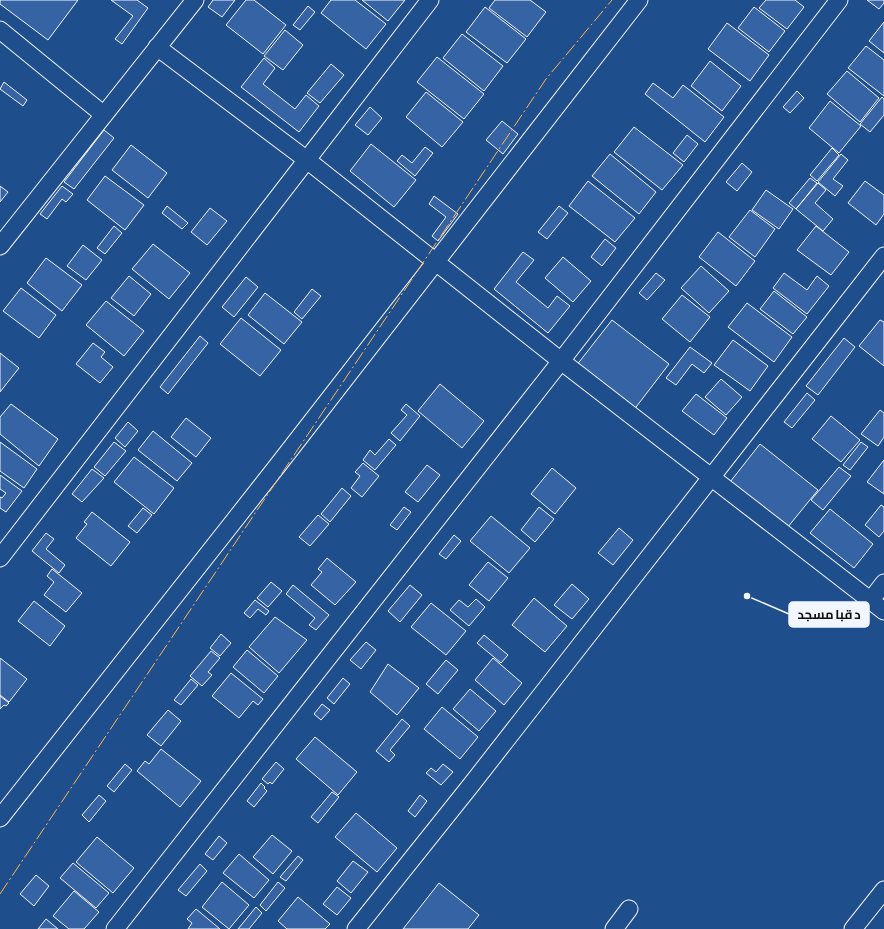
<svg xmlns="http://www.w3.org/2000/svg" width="884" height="929" font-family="'Asap Condensed',Cairo,sans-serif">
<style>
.building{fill:#3563a3;stroke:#f2f6ff}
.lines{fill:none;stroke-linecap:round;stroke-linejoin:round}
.street-casing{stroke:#f2f6ff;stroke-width:19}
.street{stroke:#1f4e8c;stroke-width:17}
.power{stroke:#ffb74d;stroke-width:1;stroke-dasharray:14 3 2 3;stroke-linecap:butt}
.leader{fill:none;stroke:#f2f6ff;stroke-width:1.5}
.callout-dot{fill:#f2f6ff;stroke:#1f4e8c;stroke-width:1.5}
.callout{fill:#f2f6ff;stroke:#f2f6ff;stroke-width:1.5}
.callout-label{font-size:13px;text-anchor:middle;font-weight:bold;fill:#111}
</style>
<rect width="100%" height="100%" fill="#1f4e8c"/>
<path class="building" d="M0,0H78L48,40L0,4Z
M111,0H137L148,8L122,44L115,39L133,16Z
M213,0H235L222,17L208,7Z
M246,0H254L286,25L263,54L226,25Z
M331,0H355L386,24L366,49L321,13Z
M362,0H405L388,21Z
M495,0H530L546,12L527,37L489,8Z
M766,0H795L804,7L787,29L759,8Z
M867,0H884V3L879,9Z
M308,6L315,12L300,30L293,25Z
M485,7L526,39L507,63L466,32Z
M754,7L785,31L769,52L738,28Z
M884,22V53L869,41Z
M727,23L769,55L750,81L708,49Z
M285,30L303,45L283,70L264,56Z
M462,34L503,66L484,91L443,58Z
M866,46L884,60V96L848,68Z
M437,57L484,94L464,119L417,82Z
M264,58L275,68L263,84L295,109L306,95L319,106L299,132L241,87Z
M710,61L741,86L722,111L691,86Z
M331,64L344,75L320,103L307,93Z
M847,71L879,98L860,122L827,94Z
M4,82L27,100L23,106L0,89Z
M653,83L673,98L683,85L724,117L705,142L645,94Z
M797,91L804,98L790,113L783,107Z
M426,92L463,122L442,147L406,117Z
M882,97L884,99V115L870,132L860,124Z
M830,101L861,126L839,153L809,128Z
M370,107L382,118L368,135L355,125Z
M502,121L518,134L503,154L486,140Z
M634,127L683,165L662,190L614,152Z
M104,130L114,138L74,189L64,182Z
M687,135L698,144L684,162L673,153Z
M371,144L416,180L394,207L350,171Z
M131,145L167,173L148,198L112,170Z
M425,147L433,153L415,176L397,161L402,155L412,163Z
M832,148L839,155L817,181L810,175Z
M610,154L656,192L639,214L592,176Z
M841,154L848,160L833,179L843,186L835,196L818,182Z
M742,163L752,172L737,191L726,182Z
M105,176L144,205L125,230L87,200Z
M810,178L817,183L796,209L789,203Z
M588,181L635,218L615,242L569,206Z
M865,181L884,195V214L876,225L848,203Z
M818,183L826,190L815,203L833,219L823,231L796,209Z
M0,186L8,192L0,202Z
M62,186L73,194L66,202L62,199L47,219L40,214Z
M766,190L793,209L779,229L752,210Z
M434,196L458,214L438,241L432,236L446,217L429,204Z
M167,206L188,223L182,229L162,213Z
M559,206L568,213L547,239L538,232Z
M210,208L227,221L207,245L191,232Z
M750,210L775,229L755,257L729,237Z
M114,226L122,233L105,254L97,248Z
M816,226L849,252L831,275L797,250Z
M718,232L755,261L736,286L699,257Z
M605,239L616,248L602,266L591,257Z
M153,244L190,273L169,299L132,269Z
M83,245L102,260L86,280L67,266Z
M523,252L534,260L516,282L548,308L557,296L570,306L548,333L494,289Z
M563,257L591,281L573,302L545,278Z
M46,258L82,285L62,311L27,283Z
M701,266L729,291L709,313L681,288Z
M656,273L665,280L647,300L639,293Z
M784,273L807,290L817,276L829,286L807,314L773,288Z
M129,276L151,294L134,316L111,298Z
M246,277L258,287L234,317L222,307Z
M21,288L56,315L39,338L3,311Z
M312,289L321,296L302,319L294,312Z
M774,291L807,317L793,334L760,309Z
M265,293L302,322L284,344L248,315Z
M682,295L710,317L690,342L662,319Z
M106,301L144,331L124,356L86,325Z
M747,303L792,337L774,362L728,327Z
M241,318L281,350L260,376L220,344Z
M612,320L669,364L633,411L576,366Z
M880,320L884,322V366L859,346Z
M200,336L208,343L168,394L160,387Z
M844,338L855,347L818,395L806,386Z
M733,340L768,366L750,391L714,365Z
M93,343L105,352L101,357L113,367L100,383L76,364Z
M690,347L712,363L704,373L692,364L676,385L666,378Z
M0,353L19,368L0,392Z
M721,379L742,397L726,415L705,397Z
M440,384L484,421L462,448L418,411Z
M807,393L815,400L792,428L784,422Z
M696,394L727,418L714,435L682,411Z
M11,404L58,439L39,466L0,434V417Z
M406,404L420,416L400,441L391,433L407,415L401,410Z
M880,410L884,413V437L878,446L861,434Z
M831,416L860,440L841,462L812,439Z
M186,418L211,438L196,457L171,437Z
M128,422L138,431L125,447L115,438Z
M153,431L192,463L177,481L138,450Z
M389,439L396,445L375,470L363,460L370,450L375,455Z
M0,442L37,469L24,488L0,471Z
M114,442L126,451L105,476L94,467Z
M861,442L868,447L850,470L843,465Z
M760,444L818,490L787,528L730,482Z
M134,457L174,488L154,514L114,482Z
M884,460V494L867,482Z
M363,463L379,476L362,497L351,488L360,476L355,472Z
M427,465L440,475L418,502L405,492Z
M839,467L851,476L823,510L811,500Z
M552,468L576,488L555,514L531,494Z
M92,469L104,478L82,502L72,494Z
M0,475L22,491L6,512L0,508V497L2,498L6,493L0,489Z
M342,488L351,496L330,522L321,514Z
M881,505L884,507V531L879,537L865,525Z
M404,507L411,512L397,530L390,525Z
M539,507L554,519L535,542L521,530Z
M143,508L152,515L137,533L128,526Z
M830,509L873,544L854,568L810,533Z
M92,512L130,542L111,566L76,538L87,524L84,522Z
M318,515L329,524L310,546L299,537Z
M491,516L530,548L509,573L470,541Z
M619,528L633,540L613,565L598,553Z
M46,533L54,539L46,549L65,565L59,573L32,551Z
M454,535L461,541L446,559L439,554Z
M327,558L356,582L335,605L311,585L322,572L318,569Z
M488,562L508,578L489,601L469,585Z
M52,569L82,593L66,612L44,595L54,582L47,576Z
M271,582L282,591L268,607L257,598Z
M572,584L589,599L572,619L554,605Z
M293,585L329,615L316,630L309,625L315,618L286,594Z
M410,585L422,595L400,622L388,611Z
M534,598L567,626L545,652L512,625Z
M476,599L485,607L469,626L450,610L459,600L468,607Z
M255,600L269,611L266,615L258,609L250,618L244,613Z
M34,601L65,626L50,646L18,621Z
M431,603L466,631L446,655L411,627Z
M275,617L307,640L279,673L249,647Z
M221,634L231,643L220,656L210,648Z
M484,635L508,655L501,663L477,643Z
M366,642L376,650L361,669L350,660Z
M247,650L278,676L264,693L233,667Z
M211,651L220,658L208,672L212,675L202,686L190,676Z
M0,658L27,679L9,702L0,695Z
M493,658L522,683L504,705L475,680Z
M446,660L458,670L438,694L426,684Z
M388,664L419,688L397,715L370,692Z
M231,673L263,699L258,705L253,701L239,718L212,696Z
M343,678L350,684L334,704L327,698Z
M191,679L198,685L181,705L174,700Z
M470,689L496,711L479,731L453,709Z
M0,696L9,703L6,706L4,705L0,709Z
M322,704L330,710L321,720L314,714Z
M442,707L478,737L460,759L424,729Z
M168,710L181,721L161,746L147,735Z
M402,719L410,726L390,750L395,755L389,762L376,751Z
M315,737L357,772L338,795L296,759Z
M161,749L201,781L180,807L137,771L145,761L149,764Z
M276,762L284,769L272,784L270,782L268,784L262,779Z
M125,764L132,770L114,792L107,786Z
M443,764L453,772L441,785L426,773L431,768L436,772Z
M261,783L265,787L264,788L267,791L254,807L247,801Z
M332,792L339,797L318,823L311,817Z
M99,795L106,801L89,822L82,815Z
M420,795L427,801L415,817L408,811Z
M356,813L397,848L377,872L335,837Z
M272,835L292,851L273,874L253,857Z
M219,836L227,843L213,860L205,854Z
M97,837L134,868L113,893L76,862Z
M239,854L269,880L254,898L223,873Z
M298,856L303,860L286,881L280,877Z
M353,861L368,872L351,893L337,881Z
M73,863L109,893L96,908L60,878Z
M200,864L207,871L186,896L178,890Z
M36,875L49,886L34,906L20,894Z
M222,882L249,905L229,929L202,907Z
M278,882L285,888L266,911L260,905Z
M439,883L479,915L468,929H403Z
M337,887L351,898L337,915L323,904Z
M74,891L99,912L84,929H69L53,916Z
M298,897L330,924L325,929H287L278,921Z
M256,907L262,913L249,929H238Z
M196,909L220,929H188L192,923L187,919Z
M46,919L58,929H38Z"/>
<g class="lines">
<defs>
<path id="street" d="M0,30L104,115
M157,47L307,160L561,361L884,611
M0,246L195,0
M0,558L430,0
M871,600L884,583
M0,818L278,465L639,0
M115,929L561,361L839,0
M356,929L471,785L884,256
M614,929L629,909
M853,929L884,890"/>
</defs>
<use href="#street" class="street-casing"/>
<use href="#street" class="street"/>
<path class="power" d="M0,894L546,79L612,0"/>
</g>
<path class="leader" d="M747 596L789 614"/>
<circle class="callout-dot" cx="747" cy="596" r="4"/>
<rect class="callout" x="789" y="602" width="80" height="25" rx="4"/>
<g class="callout-label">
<text x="829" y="619">د قبا مسجد</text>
</g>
</svg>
